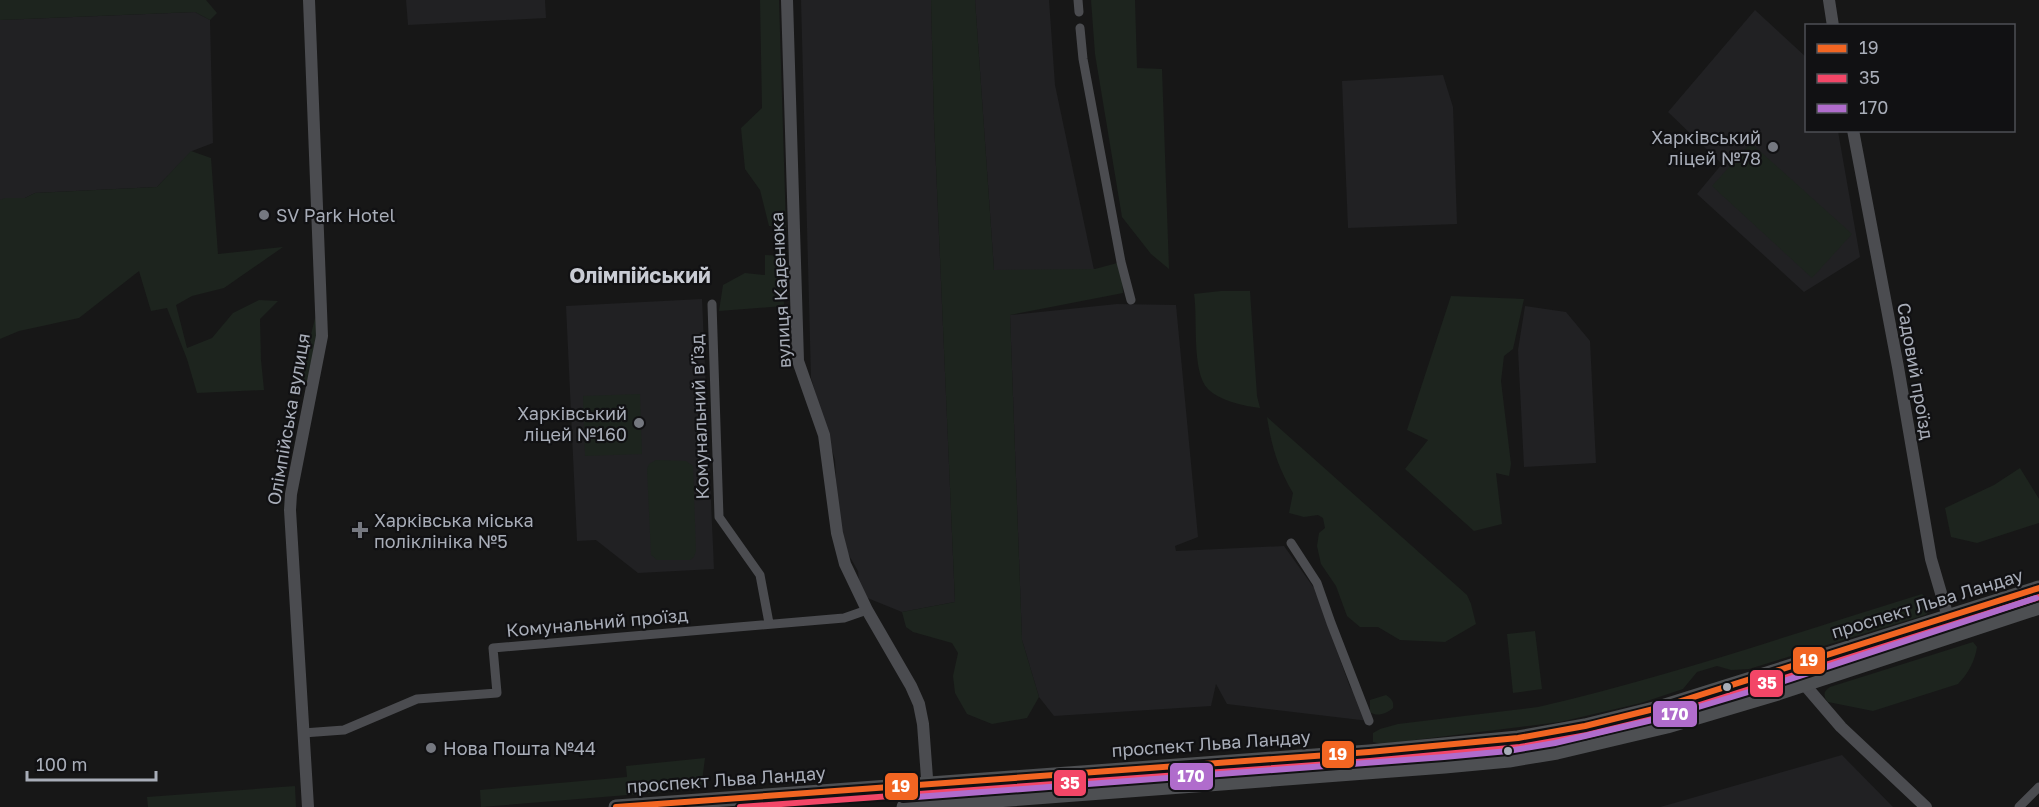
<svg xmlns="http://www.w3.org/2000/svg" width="2039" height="807" font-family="'Golos Text',sans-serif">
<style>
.built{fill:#212123}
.green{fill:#1d241e}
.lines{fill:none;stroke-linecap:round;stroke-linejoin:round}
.minor{stroke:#4b4c50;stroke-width:9}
.tertiary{stroke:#4b4c50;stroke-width:12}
.primary{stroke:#4d4f52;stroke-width:15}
.bus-1-casing{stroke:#111113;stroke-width:10}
.bus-2-casing{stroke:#111113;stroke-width:10}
.bus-3-casing{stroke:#111113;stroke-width:10}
.bus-1{stroke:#f26522;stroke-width:6}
.bus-2{stroke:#f34667;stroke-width:6}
.bus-3{stroke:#b06ccc;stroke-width:6}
.poi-dot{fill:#757880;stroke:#111113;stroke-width:2}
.bus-dot{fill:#a8adb8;stroke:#111113;stroke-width:2}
.labels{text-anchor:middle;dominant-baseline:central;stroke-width:4.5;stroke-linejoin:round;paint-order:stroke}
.poi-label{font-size:18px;fill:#a8adb8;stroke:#111113;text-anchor:start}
.street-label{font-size:18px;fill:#a8adb8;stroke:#111113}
.quarter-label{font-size:21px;font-weight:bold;fill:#c9ccd4;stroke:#111113}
.line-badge{stroke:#111113;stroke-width:2}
.badge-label{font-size:16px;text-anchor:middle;font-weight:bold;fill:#fff}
</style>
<rect width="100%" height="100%" fill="#171717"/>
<path class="built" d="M406,0H545L546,18L408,25Z
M801,0H931L934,120L955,602L902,612L860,595L858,571L839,538L835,460L811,378Z
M975,0H1049L1055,85L1094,270H994Z
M1755,10L1806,57V130L1838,131L1860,257L1804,292L1697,194L1722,164L1668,112Z
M195,12L210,20L213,143L192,151L157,187L35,193L25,198L0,201V20Z
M1443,75L1453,107L1457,224L1348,228L1342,81Z
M702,299L714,569L638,573L596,540L577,541L566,306Z
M1117,304L1176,305L1198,537L1175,546L1176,551L1284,546L1314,588L1350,687L1365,709L1369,721L1227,704L1216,684L1211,706L1054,716L1039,697L1022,640L1010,315Z
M1525,306L1566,312L1590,341L1596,463L1524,467L1518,350Z
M1842,755L1893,807H1660L1671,804Z"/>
<path class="green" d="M0,0H206L217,13L210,20L195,12L0,20Z
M760,0H779L786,228L769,226L760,190L745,169L741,128L762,108Z
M931,0H975L994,270L1095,269L1121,262L1123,293L1010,315L1022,640L1039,697L1027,718L992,724L967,714L955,693L953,676L958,653L952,643L913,632L906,627L902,612L955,602L934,120Z
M1091,0H1135L1137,68L1162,69L1169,269L1151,254L1122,217L1095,54Z
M1751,143L1852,234L1812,278L1712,186Z
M191,151L211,158L218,254L283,247L224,288L192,296L176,305L187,348L212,338L233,313L259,300L278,301L260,319L261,360L264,390L197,393L187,359L167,308L151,311L139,271L79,318L19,331L0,339V200L5,198H25L35,193L157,187Z
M765,255L783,256L784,306L719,311L723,285L745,273L765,275Z
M1221,291H1250L1257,396L1260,408C1244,406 1220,401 1208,389C1191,372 1198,318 1194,294Z
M1451,296L1524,299L1513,349L1504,356L1501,381L1511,464L1509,476L1496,473L1502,524L1474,531L1405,469L1428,440L1407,430Z
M315,318L319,319L308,385L303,386L300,380Z
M640,394L642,454L585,456L583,396Z
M1267,417L1467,595L1471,604L1476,624L1445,642L1400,640L1378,627H1360L1347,616L1336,586L1321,564L1317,546L1319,533L1325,528L1323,518L1318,515L1304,517L1289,513L1293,493C1277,465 1272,448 1267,417Z
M656,460L686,461L693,466L696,551L694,557L690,560H657L651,555L647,469L649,464Z
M2020,468L2039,499V523L1977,543L1951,537L1945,508L1994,485Z
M1922,594C1928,599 1930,605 1929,612L1925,615L1749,669L1731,670L1717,666L1697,672L1683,689L1641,703L1560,722L1382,744L1373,742V733L1380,729L1398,724L1538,707C1668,677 1795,633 1922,594Z
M2039,595V599L1899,643L1898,639Z
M1535,631L1542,689L1513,693L1507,634Z
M1973,642L1977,647C1975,661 1968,674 1958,684L1873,711L1828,702C1823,696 1823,691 1830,687Z
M1770,680L1771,685C1683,712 1594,737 1502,751L1501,745Z
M1386,695C1392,699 1394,702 1393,708C1386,714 1377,717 1370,712V700Z
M1494,747V751L1243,772L1242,767Z
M705,758L701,789L481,807L480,790L627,777L626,766Z
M1216,769V774L970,794H939L942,790Z
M295,786L296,807H148L147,797Z
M902,793L901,797L750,807V804Z"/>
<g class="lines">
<path class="minor" d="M1078,0L1079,12
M1080,28L1083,59L1121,262L1131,300
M712,304L719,517L760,575L769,623
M1291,543L1317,583L1331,623L1369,721
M303,733L344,730L417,699L497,693L493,648L844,618L867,610
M2019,807L2039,787"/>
<path class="tertiary" d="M787,0L798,361L824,435L837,533L845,564L867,610L911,686L919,704L923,724L929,805
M1829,0L1833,26
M1853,130L1898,367L1931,559L1948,617
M1804,684L1841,727L1926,807
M308,807L290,510L291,494L322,336L309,0"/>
<path class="primary" d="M616,807L1369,752L1518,738L1585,726L1662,707L2039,588
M904,807L1445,766L1509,760L1557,752L1667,726L1778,693L2039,607"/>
<defs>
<path id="bus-1" d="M616,807L1369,752L1518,738L1585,726L1662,707L2039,588"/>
<path id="bus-2" d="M740,807L1370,761L1520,747L1587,735L1665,716L2039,597"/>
<path id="bus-3" d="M903,798L1444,757L1508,751L1555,743L1665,717L1775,684L2036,598"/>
</defs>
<use href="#bus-1" class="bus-1-casing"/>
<use href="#bus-2" class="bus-2-casing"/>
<use href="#bus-3" class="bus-3-casing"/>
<use href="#bus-1" class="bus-1"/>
<use href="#bus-2" class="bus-2"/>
<use href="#bus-3" class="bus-3"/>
</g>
<g class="poi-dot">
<circle cx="1773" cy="147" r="6"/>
<circle cx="264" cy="215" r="6"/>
<circle cx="639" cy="423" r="6"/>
<path d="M357 521h6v6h6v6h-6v6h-6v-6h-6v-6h6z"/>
<circle cx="431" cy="748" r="6"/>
</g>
<g class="bus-dot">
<circle cx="1727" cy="687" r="5"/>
<circle cx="1508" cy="751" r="5"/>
</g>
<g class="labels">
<g class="poi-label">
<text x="1761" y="137" text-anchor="end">Харківський<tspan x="1761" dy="21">ліцей №78</tspan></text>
<text x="276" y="215">SV Park Hotel</text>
<text x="627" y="413" text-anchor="end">Харківський<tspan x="627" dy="21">ліцей №160</tspan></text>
<text x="374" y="520">Харківська міська<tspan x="374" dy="21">поліклініка №5</tspan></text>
<text x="443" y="748">Нова Пошта №44</text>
</g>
<g class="street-label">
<text transform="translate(780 290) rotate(-93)">вулиця Каденюка</text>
<text transform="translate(1916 371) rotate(80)">Садовий проїзд</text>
<text transform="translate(699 417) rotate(-92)">Комунальний в’їзд</text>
<text transform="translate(288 419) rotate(-80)">Олімпійська вулиця</text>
<text transform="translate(1927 603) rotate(-17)">проспект Льва Ландау</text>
<text transform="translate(597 622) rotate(-5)">Комунальний проїзд</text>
<text transform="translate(1211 743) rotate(-4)">проспект Льва Ландау</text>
<text transform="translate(726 779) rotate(-4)">проспект Льва Ландау</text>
</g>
<g class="quarter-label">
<text x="640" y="275">Олімпійський</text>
</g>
</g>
<g class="line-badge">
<rect x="1792" y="646" width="34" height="29" rx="6" fill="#f26522"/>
<rect x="1749" y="669" width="35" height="29" rx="6" fill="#f34667"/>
<rect x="1652" y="700" width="46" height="28" rx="6" fill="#b06ccc"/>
<rect x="1321" y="740" width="34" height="29" rx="6" fill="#f26522"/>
<rect x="1169" y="762" width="45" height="29" rx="6" fill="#b06ccc"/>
<rect x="1053" y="769" width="34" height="28" rx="6" fill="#f34667"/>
<rect x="884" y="772" width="35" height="29" rx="6" fill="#f26522"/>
</g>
<g class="badge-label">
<text x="1809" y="666">19</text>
<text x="1767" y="689">35</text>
<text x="1675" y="720">170</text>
<text x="1338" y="760">19</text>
<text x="1191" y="782">170</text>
<text x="1070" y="789">35</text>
<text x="901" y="792">19</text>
</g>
<rect x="1805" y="24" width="210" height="108" fill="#111113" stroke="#4d4f55" stroke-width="1.5"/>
<rect x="1817" y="44" width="30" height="9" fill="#f26522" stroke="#4d4f55" stroke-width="1.5"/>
<text x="1859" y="54" font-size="18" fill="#a8adb8">19</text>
<rect x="1817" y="74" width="30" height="9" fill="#f34667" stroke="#4d4f55" stroke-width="1.5"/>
<text x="1859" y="84" font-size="18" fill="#a8adb8">35</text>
<rect x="1817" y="104" width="30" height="9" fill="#b06ccc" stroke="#4d4f55" stroke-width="1.5"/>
<text x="1859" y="114" font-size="18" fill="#a8adb8">170</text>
<path d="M27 771v9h129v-9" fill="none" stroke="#a8adb8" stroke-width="3"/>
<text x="36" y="771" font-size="18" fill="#a8adb8" stroke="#111113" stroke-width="4.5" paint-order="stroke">100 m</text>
</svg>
